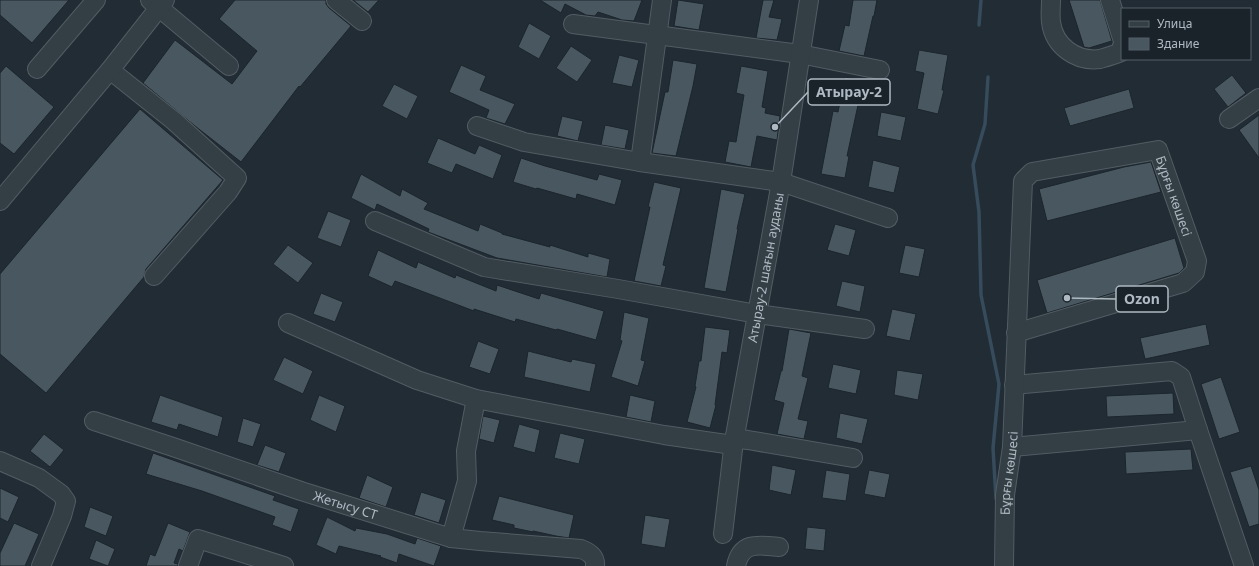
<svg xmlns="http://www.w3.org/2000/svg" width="1259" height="566" font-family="'Noto Sans',sans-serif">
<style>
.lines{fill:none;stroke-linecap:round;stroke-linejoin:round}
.stream{stroke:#364b5b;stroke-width:3.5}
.building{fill:#495760;stroke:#1c252c}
.minor-casing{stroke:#525c63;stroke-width:20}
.minor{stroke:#343e45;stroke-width:18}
.labels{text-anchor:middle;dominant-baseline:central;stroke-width:3;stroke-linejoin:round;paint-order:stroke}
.street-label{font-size:13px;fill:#aeb9c2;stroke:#1a232a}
.leader{fill:none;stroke:#aeb9c2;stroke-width:1.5}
.callout-dot{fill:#aeb9c2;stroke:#1a232a;stroke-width:1.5}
.callout{fill:#1a232a;stroke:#aeb9c2;stroke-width:1.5}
.callout-label{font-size:14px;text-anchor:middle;font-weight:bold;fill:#aeb9c2}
</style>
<rect width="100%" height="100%" fill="#212c34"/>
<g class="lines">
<path class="stream" d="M979,25L981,0
M988,77L985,124L973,165L979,212L981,295L999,384L993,448L996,499"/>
</g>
<path class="building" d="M0,0H69L32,43L0,15Z
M235,0H326V4L329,8L351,26L300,87L299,86L241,162L195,126L143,83L175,40L232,84L257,51L219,19Z
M353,0H379L368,12Z
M540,0H642L634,21L622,20L598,12L595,16L586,15L565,4L561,13Z
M678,0L704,4L699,30L674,26Z
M763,0H774L769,17L782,19L777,40L756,38Z
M853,0H877L874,16H873L864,56L839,51L845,25L849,26Z
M1069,0H1100L1112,41L1089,48L1084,47Z
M529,23L551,36L539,59L518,47Z
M571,46L592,60L577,82L556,68Z
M919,50L948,55L942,90H944L938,114L917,109L924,73L915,71Z
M619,55L639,60L632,87L612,83Z
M673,60L697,64L693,86L676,156L652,153L665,92H668Z
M461,65L486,76L480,90L515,104L505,124L486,118L489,110L449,92Z
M6,66L54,107L14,154L0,143V73Z
M741,66L768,71L762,107L766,108L765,113L780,116L777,140L757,136L751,167L725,162L729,141L736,142L744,95L736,93Z
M1232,75L1246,93L1228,107L1214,89Z
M845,77L865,81L860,106L858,105L847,156H849L845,178L821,174L833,111L838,112Z
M394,84L418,96L407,119L382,106Z
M1129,89L1134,108L1070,126L1064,108Z
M140,109L223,180L146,269L144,277L46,393L0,354V274Z
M881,112L906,117L901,141L877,136Z
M1259,115V158L1239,130Z
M562,116L583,121L578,141L557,136Z
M605,125L629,130L625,149L601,145Z
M438,138L475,154L479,145L502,155L493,179L456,164L452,173L427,163Z
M521,158L545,166L597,180L599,174L622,180L615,205L577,194L576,199L537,188L536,189L513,182Z
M873,160L900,167L894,193L868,187Z
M1151,162L1161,192L1047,221L1039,189L1124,167Z
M361,174L400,196L402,189L428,203L424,209L478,231L480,224L502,233V234L550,247V245L588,257V253L610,259L607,277L497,258L428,232L429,229L377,204L375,210L351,198Z
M654,182L681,188L663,265L666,266L661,286L634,281L650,207H648Z
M721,189L745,194L737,229H738L726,292L704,288Z
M328,211L351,220L341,247L317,238Z
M835,224L856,230L849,256L827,250Z
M1175,238L1184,268L1179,273L1047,313L1037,280Z
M288,245L313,263L298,283L273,264Z
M905,245L925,249L919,277L899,273Z
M378,250L416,268L418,262L455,278L456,275L496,291L497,285L539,299L541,293L604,311L596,340L557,329L556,330L516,319L515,322L474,309V311L395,281L392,287L368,276Z
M842,281L865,286L860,312L836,306Z
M321,293L343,302L335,322L313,314Z
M892,309L916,314L910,341L886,336Z
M624,312L649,318L641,360L645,361L638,386L611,377L622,341L620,340Z
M1206,324L1210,345L1145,359L1140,338Z
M705,327L730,330L727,353L722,352L715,405H716L710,428L687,422L696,387L695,386L699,361H701Z
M789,329L811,333L802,376L808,378L798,419L808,421L804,439L777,434L784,403L774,400L781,371H782Z
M478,341L499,349L490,374L469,367Z
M528,351L571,362L572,359L596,364L590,392L524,377Z
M284,357L313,371L303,394L273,380Z
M833,364L861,370L856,394L828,388Z
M897,370L923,374L918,400L894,395Z
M1221,377L1240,432L1219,439L1201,384Z
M1173,393L1174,414L1107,417L1106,396Z
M160,395L223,417L218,437L179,424L177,430L151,422Z
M319,395L345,406L336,432L310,420Z
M630,395L655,401L651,422L626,417Z
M840,413L868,419L862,444L836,438Z
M483,416L500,420L494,443L479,439Z
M243,418L261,424L253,447L237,442Z
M519,424L540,430L535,453L513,447Z
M560,433L585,439L579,464L554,458Z
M44,434L64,450L50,467L30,451Z
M265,445L286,453L279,472L257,465Z
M1191,449L1193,470L1126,474L1125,452Z
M153,453L275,496L273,500L299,509L291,532L272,525L275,517L202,491L146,474Z
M772,465L796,470L791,495L769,490Z
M1251,466L1259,490V524L1249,527L1230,472Z
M826,470L850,474L846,501L822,498Z
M869,470L890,474L885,498L864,494Z
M367,475L393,487L386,507L359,498Z
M0,488L19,497L8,522L0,518Z
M421,492L446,500L439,523L414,515Z
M499,496L574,515L569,538L556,536L533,531V532L514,528V525L492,520Z
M90,507L113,516L106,536L84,527Z
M645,515L670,519L665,548L641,544Z
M327,517L355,531L356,528L387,534L415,544L417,538L441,546L434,566L399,554L397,563L380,557L381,556L339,546L336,554L316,545Z
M14,523L39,534L25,566H0V553Z
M168,523L190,532L183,551L179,549L174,563L178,564V566H146L150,554L155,556Z
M807,527L826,529L824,551L805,549Z
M96,540L115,549L108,566L89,559Z"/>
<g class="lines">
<defs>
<g id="minor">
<path d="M150,0L229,66"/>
<path d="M336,0L362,21"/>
<path d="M1051,0C1051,7 1050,15 1051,22C1054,46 1076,62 1100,59C1107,57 1114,55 1121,52L1122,46"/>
<path d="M1110,0L1122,38"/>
<path d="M573,24L800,54L880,70"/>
<path d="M37,69L96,0"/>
<path d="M110,70L174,121L237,178L228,192L154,276"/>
<path d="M1229,119L1259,98"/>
<path d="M477,126L524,142L640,162L781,182L888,218"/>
<path d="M640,162L662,0"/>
<path d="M0,201L110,70L165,0"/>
<path d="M375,221L484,267L618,289L757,314L865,329"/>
<path d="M288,323L417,380L476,399L664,435L726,444L740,439L748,440L853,458"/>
<path d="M1014,385L1172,371L1181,377L1198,430"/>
<path id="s1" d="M94,421L173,447L301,491L451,538L480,541L581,549C589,552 596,556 595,566"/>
<path d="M1012,447L1198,430L1244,566"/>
<path d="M0,461L39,478L61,494L66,501L62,516L41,566"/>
<path id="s2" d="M723,534L734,441L781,182L809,0"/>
<path d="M451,538L467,481L466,451L476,399"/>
<path d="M188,566L198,539L284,566"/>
<path d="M736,566C741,541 759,545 779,547"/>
<path id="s3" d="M1004,566L1005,495L1012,447L1023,181L1032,172L1158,150L1197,261L1195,272L1183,283L1016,333"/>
</g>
</defs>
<use href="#minor" class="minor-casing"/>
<use href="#minor" class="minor"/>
</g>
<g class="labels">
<g class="street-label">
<text stroke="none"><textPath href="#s3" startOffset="575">Бұрғы көшесі</textPath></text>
<text stroke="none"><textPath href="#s2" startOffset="270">Атырау-2 шағын ауданы</textPath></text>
<text stroke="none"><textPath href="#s3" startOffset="93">Бұрғы көшесі</textPath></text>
<text stroke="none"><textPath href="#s1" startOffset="265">Жетысу СТ</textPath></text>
</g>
</g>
<path class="leader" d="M775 127L808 92M1067 298L1116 299"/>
<g class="callout-dot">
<circle cx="775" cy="127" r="4"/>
<circle cx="1067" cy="298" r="4"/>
</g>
<g class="callout">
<rect x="808" y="79" width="82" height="26" rx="4"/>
<rect x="1116" y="286" width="52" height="26" rx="4"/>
</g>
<g class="callout-label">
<text x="849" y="97">Атырау-2</text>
<text x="1142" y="304">Ozon</text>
</g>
<rect x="1121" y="8" width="130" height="52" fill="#1a232a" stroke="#555f67"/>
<rect x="1129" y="21" width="20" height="6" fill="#343e45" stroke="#555f67"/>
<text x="1157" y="28" font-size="12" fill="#aeb9c2">Улица</text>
<rect x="1129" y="38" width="20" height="12" fill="#495760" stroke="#555f67"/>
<text x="1157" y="48" font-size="12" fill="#aeb9c2">Здание</text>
</svg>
